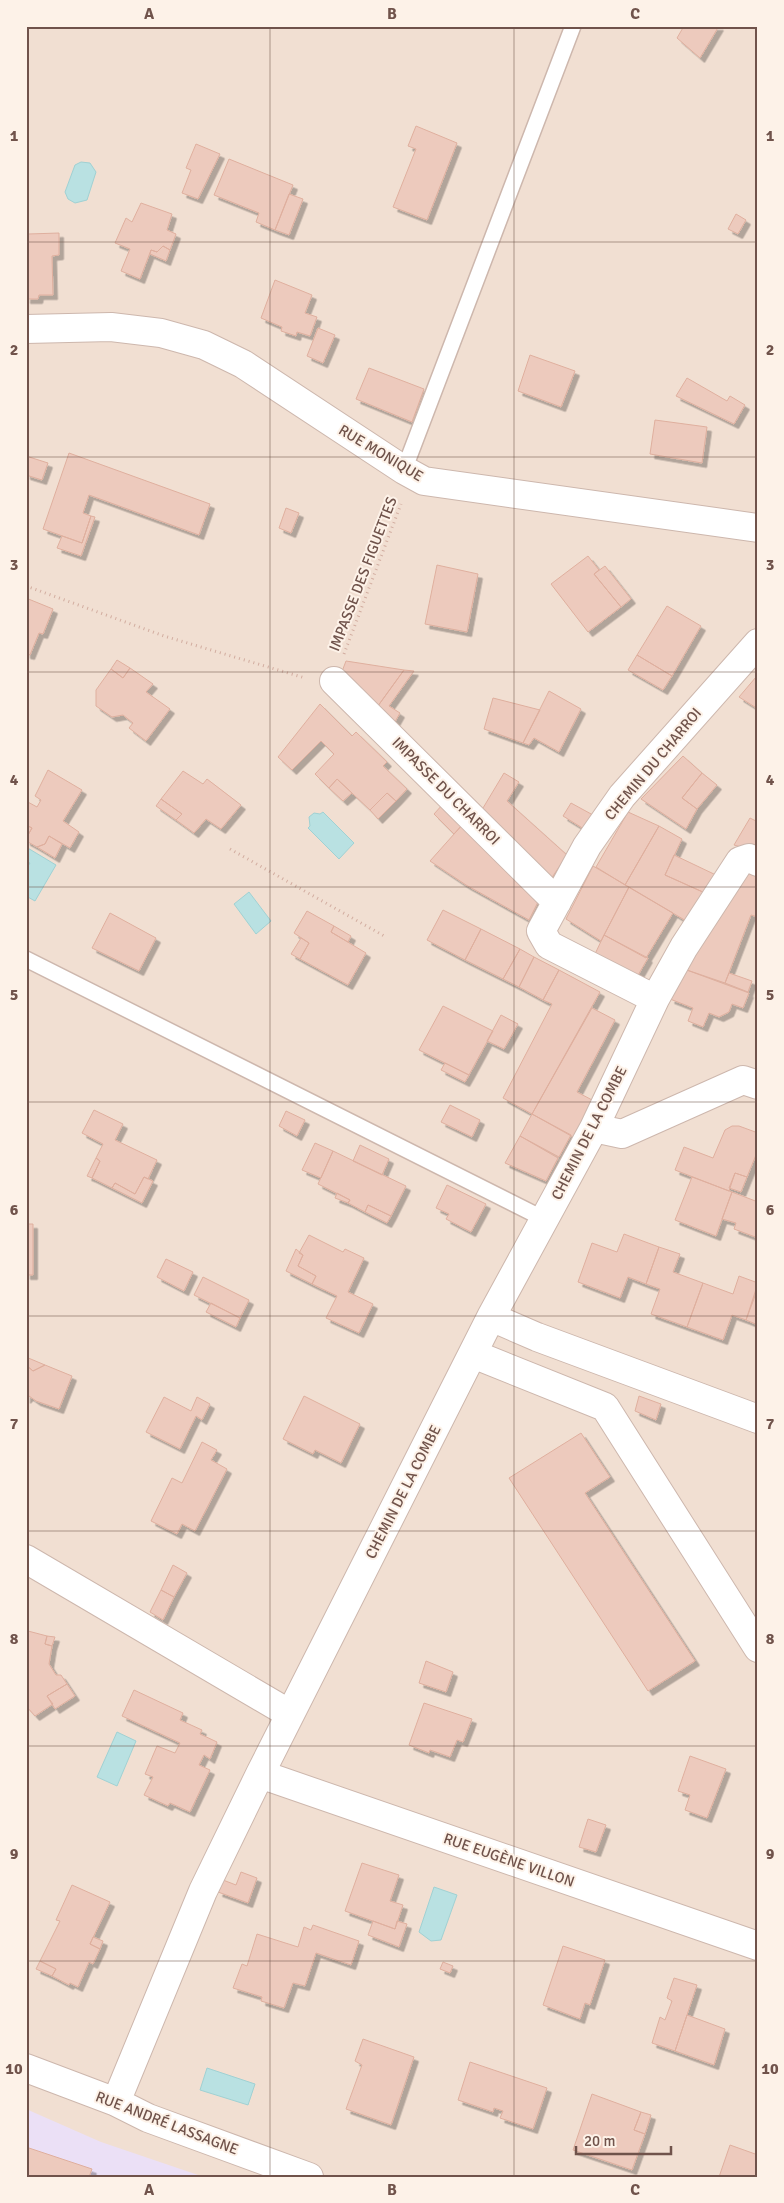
<svg xmlns="http://www.w3.org/2000/svg" width="784" height="2203" font-family="Signika,sans-serif">
<style>
.residential{fill:#f1dfd2}
.education{fill:#ebe0f6}
.water{fill:#b9e1e2;stroke:#a0d1d3}
.building{fill:#edcabd;stroke:#dfaf9e;filter:url(#shadow)}
.lines{fill:none;stroke-linecap:round;stroke-linejoin:round}
.lane-casing{stroke:#cdb7ad;stroke-width:18}
.street-casing{stroke:#cdb7ad;stroke-width:30}
.path{stroke:#d2ada0;stroke-width:3;stroke-dasharray:1 4;stroke-linecap:butt}
.lane{stroke:#fff;stroke-width:15}
.street{stroke:#fff;stroke-width:28}
.grid{fill:none;stroke:#70534b;stroke-width:1;stroke-opacity:0.55}
.labels{text-anchor:middle;dominant-baseline:central;stroke-width:4;stroke-linejoin:round;paint-order:stroke}
.street-label{font-size:15px;fill:#70534b;stroke:#fdf2e8}
.neatline{fill:none;stroke:#70534b;stroke-width:2}
.grid-label{font-size:16px;text-anchor:middle;font-weight:bold;fill:#70534b}
</style>
<defs>
<filter id="shadow"><feDropShadow dx="4.5" dy="4.5" stdDeviation="0" flood-color="#0004"/></filter>
</defs>
<rect width="100%" height="100%" fill="#faeee3"/>
<path class="residential" d="M26,26H758V2177H26Z"/>
<path class="education" d="M26,2109L101,2142L204,2177H26Z"/>
<path class="water" d="M81,162L90,163L96,172L87,200L75,203L68,199L65,192L75,165Z
M323,812L354,843L339,859L308,828L310,826L309,817L314,813L320,814Z
M26,847L56,865L35,901L26,896V869L30,863L26,861Z
M249,892L271,921L256,934L234,904Z
M117,1732L136,1741L117,1786L97,1777Z
M434,1887L457,1895L441,1940L431,1941L419,1932Z
M207,2068L255,2084L248,2105L200,2090Z"/>
<path class="building" d="M684,26H719L700,58L677,38Z
M416,126L457,143L427,220L393,207L416,149L408,146Z
M196,144L220,154L198,199L182,193L191,170L186,168Z
M229,159L293,185L275,230L256,222L259,213L214,195Z
M289,194L303,199L289,235L275,230Z
M141,203L172,214L167,230L176,234L170,250L163,246L157,252L151,250L140,279L121,271L130,249L115,243L126,218L132,222Z
M736,214L746,220L738,234L728,229Z
M59,233V255L52,256L53,295H39L38,299H26L28,234Z
M163,246L170,250L166,261L150,254L151,250L157,252Z
M275,280L312,295L305,313L317,317L310,336L297,332L296,336L281,331L282,327L261,318Z
M318,328L335,335L323,363L307,356Z
M530,355L575,371L561,407L518,391Z
M369,368L424,389L412,422L356,399Z
M687,378L727,401L730,396L745,405L734,424L676,396Z
M655,420L707,427L702,463L650,454Z
M69,453L210,504L199,535L89,495L83,513L91,516L82,543L43,529Z
M26,456L48,463L42,480L26,475Z
M286,508L299,513L291,533L279,528Z
M91,516L95,517L81,556L57,548L62,536L82,543Z
M588,556L599,570L594,574L621,607L588,632L551,584Z
M437,565L478,574L467,632L425,624Z
M605,566L631,599L621,607L594,574Z
M26,598L53,609L43,634L39,633L30,655L26,654Z
M667,606L701,626L672,676L637,655Z
M637,655L672,676L663,690L628,670Z
M117,660L130,668L123,678L111,669Z
M346,661L404,670L375,710L341,674Z
M130,668L153,684L146,692L170,709L146,741L129,728L133,723L123,715L112,717L96,706V690L111,669L123,678Z
M404,670L414,671L389,706L400,713L392,727L375,710Z
M756,677L758,678V709L739,697Z
M549,691L581,709L559,752L534,738L529,745L523,743Z
M493,698L540,710L523,743L484,729Z
M320,704L352,736L356,732L387,762L383,766L407,789L396,801L387,793L370,810L337,779L329,788L315,774L334,754L321,741L292,770L278,757Z
M683,756L702,773L682,798L697,809L686,829L641,799Z
M48,770L82,790L63,821L79,832L70,848L49,836L45,844L37,847L28,842V835L32,828L26,825V801L37,807L41,800L35,796Z
M183,771L203,784L207,779L241,805L221,829L206,819L194,833L176,820L182,814L161,799Z
M504,773L519,782L507,801L567,855L547,885L477,818Z
M702,773L717,785L697,809L682,798Z
M337,779L352,793L343,801L329,788Z
M387,793L396,801L378,819L370,810Z
M161,799L182,814L176,820L156,806Z
M571,803L593,815L584,829L563,816Z
M443,804L463,824L454,834L434,814Z
M628,812L659,826L625,885L596,867Z
M750,818L758,822V846L755,851L734,845Z
M463,824L541,896L529,920L466,885L430,861Z
M26,825L32,828L28,835V842L26,841Z
M659,826L682,839L665,875L705,893L688,922L625,885Z
M49,836L62,844L55,858L37,847L45,844Z
M674,855L716,875L705,893L665,875Z
M593,866L629,887L601,941L566,919Z
M758,871V917L751,915L725,983L684,969L740,874Z
M629,887L673,913L646,958L604,935Z
M443,910L481,929L465,960L427,940Z
M307,911L334,926L331,932L366,953L348,985L300,959L309,943L294,933Z
M110,913L156,938L139,971L92,948Z
M334,926L351,936L348,942L331,932Z
M481,929L520,949L503,979L465,960Z
M604,935L648,958L637,977L595,954Z
M301,938L309,943L300,959L291,954Z
M520,949L534,957L519,987L503,979Z
M534,957L559,970L543,1000L519,987Z
M684,969L749,993L743,1008L732,1004L729,1012L719,1017L709,1013L703,1027L688,1021L693,1008L670,999Z
M559,970L600,992L532,1114L503,1098L552,1004L543,1000Z
M729,973L752,981L748,992L725,983Z
M443,1006L493,1031L469,1075L419,1050Z
M592,1008L615,1020L577,1092L594,1101L573,1137L532,1114Z
M501,1015L518,1024L504,1049L487,1041Z
M445,1063L469,1075L465,1082L441,1070Z
M450,1105L480,1120L472,1137L441,1122Z
M94,1110L123,1124L115,1140L157,1160L148,1179L144,1177L135,1194L115,1183L112,1188L92,1178L100,1161L96,1158L103,1144L82,1133Z
M286,1111L305,1120L297,1136L279,1126Z
M532,1114L571,1135L559,1157L520,1136Z
M732,1126H739L758,1133V1150L747,1177L735,1173L729,1191L675,1170L684,1147L713,1158L725,1130Z
M520,1136L558,1158L546,1181L505,1163Z
M315,1143L333,1151L321,1178L302,1170Z
M360,1145L389,1159L382,1175L353,1161Z
M333,1151L406,1186L391,1216L368,1205L365,1212L348,1203L350,1200L318,1184Z
M96,1158L100,1161L92,1178L87,1176Z
M735,1173L747,1177L741,1192L729,1188Z
M144,1177L153,1181L142,1203L112,1188L115,1183L135,1194Z
M692,1177L732,1192L716,1236L675,1220Z
M447,1185L486,1204L471,1232L446,1219L449,1214L436,1208Z
M732,1192L758,1202V1238L734,1229L736,1223L722,1219Z
M337,1193L350,1200L348,1203L335,1198Z
M368,1205L391,1216L387,1223L365,1212Z
M26,1224H33V1275H26Z
M624,1234L659,1247L646,1284L628,1277L620,1298L578,1282L592,1243L617,1252Z
M309,1235L343,1252L345,1249L364,1258L348,1292L373,1304L359,1333L326,1318L337,1296L312,1284L316,1276L298,1266L303,1255L299,1253Z
M659,1247L680,1254L673,1272L703,1283L687,1327L651,1314L660,1289L646,1284Z
M296,1249L303,1255L298,1266L316,1276L312,1284L286,1271Z
M166,1259L193,1272L184,1291L157,1277Z
M739,1276L758,1283L746,1320L732,1315L723,1340L687,1327L703,1283L733,1294Z
M203,1277L249,1300L240,1318L194,1295Z
M758,1288V1325L746,1320Z
M211,1303L240,1318L236,1327L206,1312Z
M26,1357L45,1365L33,1371L26,1365Z
M26,1365L33,1371L45,1365L72,1376L59,1409L36,1401L29,1396L26,1399Z
M304,1396L360,1424L341,1463L315,1450L313,1454L283,1439Z
M639,1396L661,1404L656,1420L635,1411Z
M164,1397L191,1411L197,1397L210,1404L202,1420L196,1416L180,1449L146,1432Z
M581,1433L610,1477L585,1493L695,1661L648,1691L509,1478Z
M202,1442L217,1450L211,1460L227,1469L195,1531L182,1524L177,1534L151,1521L172,1478L182,1483Z
M173,1565L187,1573L174,1597L161,1590Z
M161,1590L174,1597L163,1620L150,1612Z
M28,1631L47,1636L45,1644L52,1646L49,1664L56,1675H61L67,1684L47,1696L53,1704L35,1716L26,1706V1641Z
M47,1636L55,1637L52,1646L45,1644Z
M426,1661L453,1672L446,1692L419,1683Z
M67,1684L75,1696L55,1709L47,1696Z
M134,1690L183,1713L180,1720L202,1730L200,1734L217,1742L210,1759L204,1755L199,1765L210,1770L190,1812L170,1803L168,1806L144,1795L153,1777L145,1774L157,1746L175,1753L180,1743L122,1716Z
M424,1703L472,1719L463,1742L457,1740L450,1757L430,1750L429,1753L409,1745Z
M690,1756L726,1769L707,1818L685,1810L690,1795L678,1791Z
M588,1819L606,1825L596,1852L579,1847Z
M362,1863L399,1875L390,1901L403,1905L395,1929L345,1911Z
M241,1872L257,1878L248,1903L218,1892L223,1880L236,1885Z
M72,1885L110,1902L90,1944L100,1949L93,1964L89,1962L78,1987L70,1983L69,1985L52,1976L56,1969L40,1961L60,1921L56,1920Z
M373,1921L395,1929L397,1921L407,1924L399,1947L368,1935Z
M313,1925L359,1941L351,1965L316,1953L305,1986L293,1983L284,2008L261,2001L262,1997L233,1988L242,1964L247,1966L257,1934L298,1947L304,1927L311,1930Z
M93,1937L103,1941L100,1949L90,1944Z
M563,1946L605,1960L590,2005L585,2003L580,2019L543,2005Z
M40,1961L56,1969L52,1976L36,1969Z
M443,1962L453,1966L450,1973L440,1969Z
M674,1978L697,1985L675,2051L652,2043L660,2017L665,2020L672,2001L667,1998Z
M687,2015L725,2029L714,2065L675,2051Z
M363,2039L414,2057L391,2125L346,2109L362,2065L355,2061Z
M470,2062L547,2088L533,2129L500,2118L503,2111L494,2108L493,2112L458,2100Z
M592,2094L641,2112L634,2130L645,2134L632,2170L573,2150Z
M641,2112L651,2115L645,2134L634,2130Z
M730,2145L758,2155V2177H719Z
M26,2147L92,2169L89,2177H26Z"/>
<g class="lines">
<defs>
<path id="lane" d="M404,470L573,26
M26,959L544,1219"/>
<path id="street" d="M26,329L111,327L161,333L204,345L243,364L404,470L424,481L758,528
M758,643L622,796L587,846L541,931L549,945L655,999L684,947L740,861L749,858L758,862
M334,681L557,902
M594,1128L622,1134L743,1080L758,1085
M491,1317L537,1337L758,1419
M473,1354L605,1407L758,1648
M26,1559L290,1714
M260,1774L758,1946
M26,2068L116,2102L148,2118L309,2177
M116,2102L203,1891L260,1774L491,1317L594,1128L655,999"/>
</defs>
<use href="#lane" class="lane-casing"/>
<use href="#street" class="street-casing"/>
<path class="path" d="M26,586L164,636L305,678
M344,654L401,504
M230,849L386,937"/>
<use href="#lane" class="lane"/>
<use href="#street" class="street"/>
</g>
<path class="grid" d="M270,26V2177M514,26V2177M26,242H758M26,457H758M26,672H758M26,887H758M26,1102H758M26,1316H758M26,1531H758M26,1746H758M26,1961H758"/>
<g class="labels">
<g class="street-label">
<text transform="translate(381 453) rotate(31)">RUE MONIQUE</text>
<text transform="translate(363 574) rotate(-69)">IMPASSE DES FIGUETTES</text>
<text transform="translate(653 764) rotate(-50)">CHEMIN DU CHARROI</text>
<text transform="translate(446 791) rotate(45)">IMPASSE DU CHARROI</text>
<text transform="translate(589 1133) rotate(-63)">CHEMIN DE LA COMBE</text>
<text transform="translate(403 1492) rotate(-63)">CHEMIN DE LA COMBE</text>
<text transform="translate(509 1860) rotate(19)">RUE EUGÈNE VILLON</text>
<text transform="translate(167 2123) rotate(21)">RUE ANDRÉ LASSAGNE</text>
</g>
</g>
<rect width="784" height="2203" fill="none" stroke="#fdf2e8" stroke-width="55"/>
<path d="M576 2146v8h95v-8" fill="none" stroke="#70534b" stroke-width="2.5"/>
<text x="584" y="2146" font-size="15" fill="#70534b" stroke="#fdf2e8" stroke-width="4" paint-order="stroke">20 m</text>
<rect x="28" y="28" width="728" height="2148" class="neatline"/>
<g class="grid-label">
<text x="149" y="19">A</text>
<text x="392" y="19">B</text>
<text x="635" y="19">C</text>
<text x="14" y="141">1</text>
<text x="770" y="141">1</text>
<text x="14" y="355">2</text>
<text x="770" y="355">2</text>
<text x="14" y="570">3</text>
<text x="770" y="570">3</text>
<text x="14" y="785">4</text>
<text x="770" y="785">4</text>
<text x="14" y="1000">5</text>
<text x="770" y="1000">5</text>
<text x="14" y="1215">6</text>
<text x="770" y="1215">6</text>
<text x="14" y="1429">7</text>
<text x="770" y="1429">7</text>
<text x="14" y="1644">8</text>
<text x="770" y="1644">8</text>
<text x="14" y="1859">9</text>
<text x="770" y="1859">9</text>
<text x="14" y="2074">10</text>
<text x="770" y="2074">10</text>
<text x="149" y="2195">A</text>
<text x="392" y="2195">B</text>
<text x="635" y="2195">C</text>
</g>
</svg>
